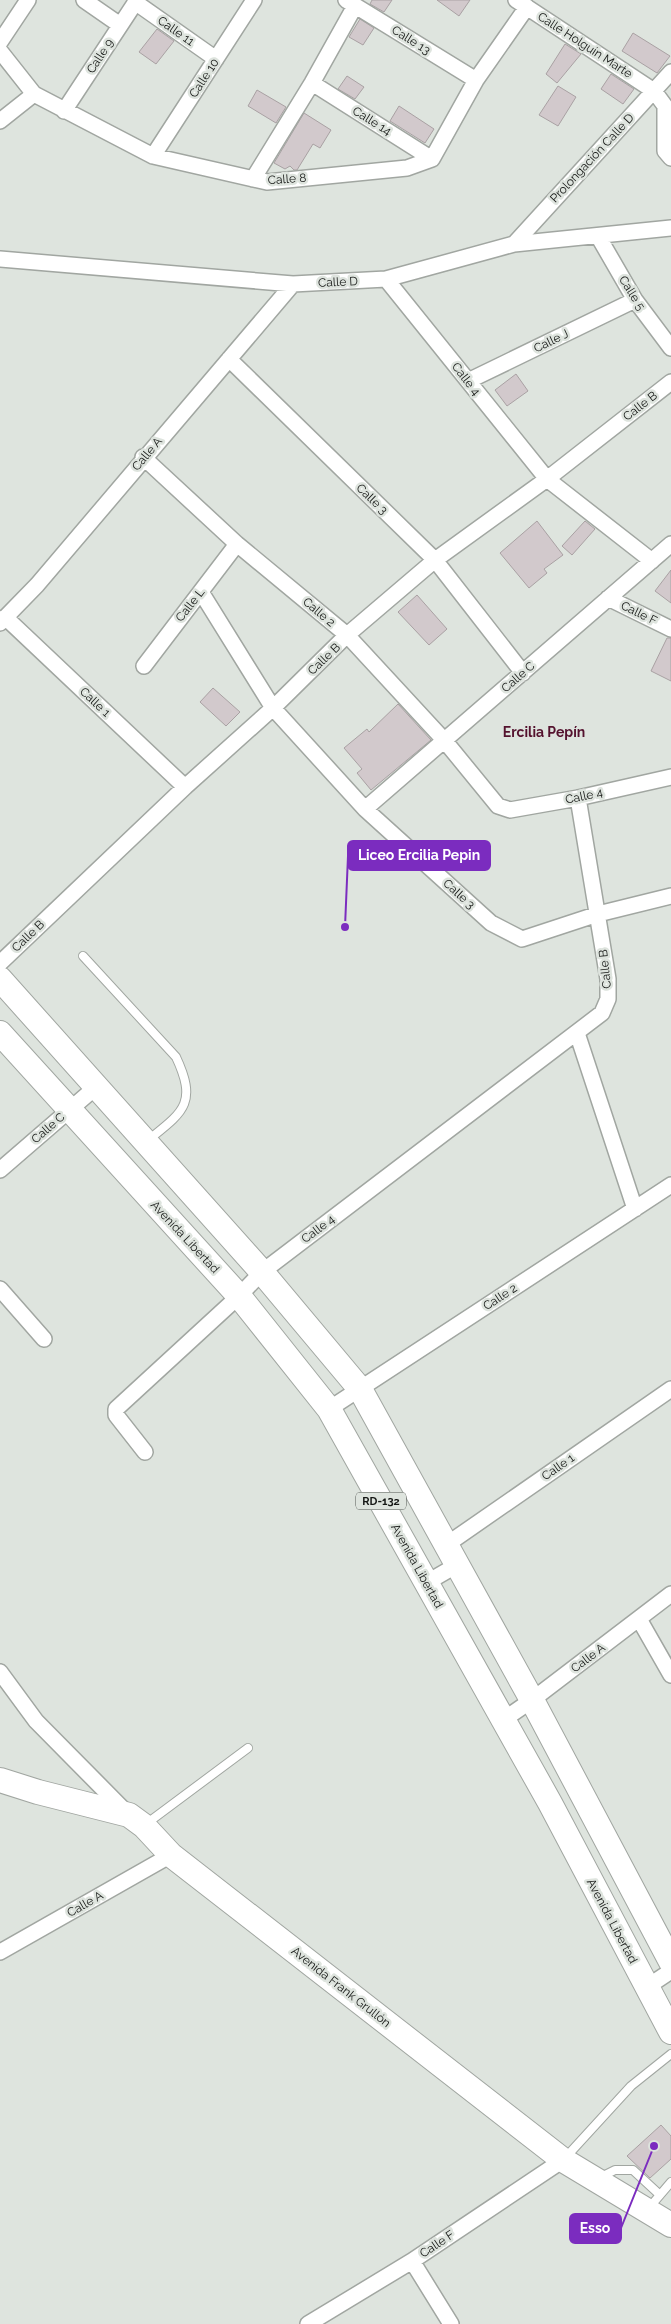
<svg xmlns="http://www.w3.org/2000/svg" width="671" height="2324" font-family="Raleway,sans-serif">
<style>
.building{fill:#d2c9cc;stroke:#a9a1a3}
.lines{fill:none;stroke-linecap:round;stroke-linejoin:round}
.lane-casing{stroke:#a1a6a1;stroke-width:10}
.street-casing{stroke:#a1a6a1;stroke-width:18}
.primary-casing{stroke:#a1a6a1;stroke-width:26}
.lane{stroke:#fff;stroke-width:8}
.street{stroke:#fff;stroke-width:15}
.primary{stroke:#fff;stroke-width:24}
.labels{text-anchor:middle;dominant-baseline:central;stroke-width:5;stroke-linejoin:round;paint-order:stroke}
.shield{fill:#dee4de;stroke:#515451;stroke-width:1}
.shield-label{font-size:11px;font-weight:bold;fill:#151715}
.street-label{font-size:12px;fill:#151715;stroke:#dee4de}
.neighbourhood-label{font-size:14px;font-weight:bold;fill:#54122e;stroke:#dee4de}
.leader{fill:none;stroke:#7b2cbf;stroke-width:2}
.callout-dot{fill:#7b2cbf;stroke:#dee4de;stroke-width:2}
.callout{fill:#7b2cbf;stroke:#7b2cbf;stroke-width:2}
.callout-label{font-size:14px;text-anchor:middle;font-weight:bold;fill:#fff}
</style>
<rect width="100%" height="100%" fill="#dee4de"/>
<path class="building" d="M372,0H392L384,12L370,4Z
M437,0H470L459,16Z
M360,19L374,28L363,45L349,37Z
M157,29L174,41L156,64L139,52Z
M633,33L670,56L657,73L622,51Z
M565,44L581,54L557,83L546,74Z
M611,74L634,89L623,104L601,89Z
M347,76L364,87L355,99L338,89Z
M558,86L576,97L558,126L539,115Z
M257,90L286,107L276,123L248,106Z
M399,106L434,129L425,143L390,121Z
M304,113L331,130L320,148L313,144L297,170H294L290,166L285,169L274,163Z
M516,374L528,391L507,406L495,390Z
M537,521L563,555L544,569L547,573L529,588L500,553Z
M585,521L595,529L572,555L562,546Z
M671,570V603L655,591Z
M417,595L447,629L429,645L398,612Z
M667,638H671V681L651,671Z
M213,688L240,712L226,726L200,702Z
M398,704L431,740L371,790L357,773L362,769L344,748L367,729L369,732Z
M661,2125L671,2136V2159L650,2178L627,2156Z"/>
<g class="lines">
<defs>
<path id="lane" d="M83,956L176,1057C198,1104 183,1112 147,1141
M146,1824L248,1748
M566,2157L631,2086L671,2054
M599,2178L615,2170H633L660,2195
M648,2209L671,2182"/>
<path id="street" d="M84,0L120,25
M346,0L476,80
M516,0L654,91L665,106V151L671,158
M135,2L216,59
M0,42L28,0
M0,51L34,94L153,156L267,182L407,168L432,159L476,80L527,7
M312,83L432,159
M64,111L137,0
M0,121L34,94
M153,156L254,0
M253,179L312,83L355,6
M598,236L635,300L671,348
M514,244L671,72
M0,259L293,284L386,279L514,244L671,228
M386,279L547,479L652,561
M229,359L435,560L523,673
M468,381L635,300
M143,457L237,544L347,635L444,740L498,806L510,810L578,798L671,777
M201,592L273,708L365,809L491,923L522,939L598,914L671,896
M608,598L671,629
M5,617L185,787
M0,623L37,585L293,284
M144,666L237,544
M365,809L671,544
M0,963L185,787L273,708L347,635L435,560L547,479L671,382
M577,1033L635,1209
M0,1170L96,1087
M0,1289L44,1339
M329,1409L671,1185
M145,1452L116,1415V1409L239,1296L262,1272L602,1013L608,999V979L578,798
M446,1545L671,1389
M426,1583L457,1565
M639,1619L671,1675
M0,1672L36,1721L126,1812
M503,1720L532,1700L671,1594
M0,1952L171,1855
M647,1987L671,1971
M412,2261L451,2324
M308,2324L412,2261L563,2160"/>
<path id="primary" d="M0,979L262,1272L360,1389L532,1700L671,1962
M0,1033L239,1296L329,1409L550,1803L671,2032
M0,1780L38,1792L129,1815L144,1826L171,1855L563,2160L671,2225"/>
</defs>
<use href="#lane" class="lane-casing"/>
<use href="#street" class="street-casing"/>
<use href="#primary" class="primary-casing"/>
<use href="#lane" class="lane"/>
<use href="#street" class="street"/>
<use href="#primary" class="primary"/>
</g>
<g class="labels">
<rect class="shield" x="356" y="1492.5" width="50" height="17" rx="4"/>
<g class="shield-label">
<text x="381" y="1501">RD-132</text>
</g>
<g class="street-label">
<text transform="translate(176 31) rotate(35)">Calle 11</text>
<text transform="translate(411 40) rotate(32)">Calle 13</text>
<text transform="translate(585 45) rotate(33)">Calle Holguín Marte</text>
<text transform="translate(100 56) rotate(-57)">Calle 9</text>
<text transform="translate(204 78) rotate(-57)">Calle 10</text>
<text transform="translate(372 121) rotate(32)">Calle 14</text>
<text transform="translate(592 158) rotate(-47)">Prolongación Calle D</text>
<text transform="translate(287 179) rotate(-4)">Calle 8</text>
<text transform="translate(338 282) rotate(-3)">Calle D</text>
<text transform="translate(632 293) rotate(58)">Calle 5</text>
<text transform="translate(551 341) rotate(-26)">Calle J</text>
<text transform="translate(466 379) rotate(52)">Calle 4</text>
<text transform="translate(640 406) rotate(-38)">Calle B</text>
<text transform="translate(147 454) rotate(-50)">Calle A</text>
<text transform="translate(372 499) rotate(44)">Calle 3</text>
<text transform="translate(190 605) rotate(-52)">Calle L</text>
<text transform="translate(319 612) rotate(40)">Calle 2</text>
<text transform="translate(639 613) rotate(26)">Calle F</text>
<text transform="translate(324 659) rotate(-44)">Calle B</text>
<text transform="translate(518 677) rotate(-41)">Calle C</text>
<text transform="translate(95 702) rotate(43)">Calle 1</text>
<text transform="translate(584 796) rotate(-12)">Calle 4</text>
<text transform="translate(459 894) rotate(42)">Calle 3</text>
<text transform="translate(28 936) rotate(-44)">Calle B</text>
<text transform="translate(605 969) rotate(-96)">Calle B</text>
<text transform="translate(48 1128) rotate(-41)">Calle C</text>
<text transform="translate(318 1229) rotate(-37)">Calle 4</text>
<text transform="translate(185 1237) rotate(47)">Avenida Libertad</text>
<text transform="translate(500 1297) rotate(-33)">Calle 2</text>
<text transform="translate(558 1467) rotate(-35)">Calle 1</text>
<text transform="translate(417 1566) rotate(61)">Avenida Libertad</text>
<text transform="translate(588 1658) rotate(-37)">Calle A</text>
<text transform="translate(85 1904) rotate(-30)">Calle A</text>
<text transform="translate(612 1921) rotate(62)">Avenida Libertad</text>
<text transform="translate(341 1987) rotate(38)">Avenida Frank Grullón</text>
<text transform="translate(437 2244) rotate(-34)">Calle F</text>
</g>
<g class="neighbourhood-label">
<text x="544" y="732">Ercilia Pepín</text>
</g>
</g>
<path class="leader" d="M345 927L348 856M654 2146L621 2228"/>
<g class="callout-dot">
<circle cx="345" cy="927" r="5"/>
<circle cx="654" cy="2146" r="5"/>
</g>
<g class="callout">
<rect x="348" y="841" width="142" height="29" rx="5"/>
<rect x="570" y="2214" width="51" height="29" rx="5"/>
</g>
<g class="callout-label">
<text x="419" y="860">Liceo Ercilia Pepin</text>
<text x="595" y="2233">Esso</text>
</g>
</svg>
